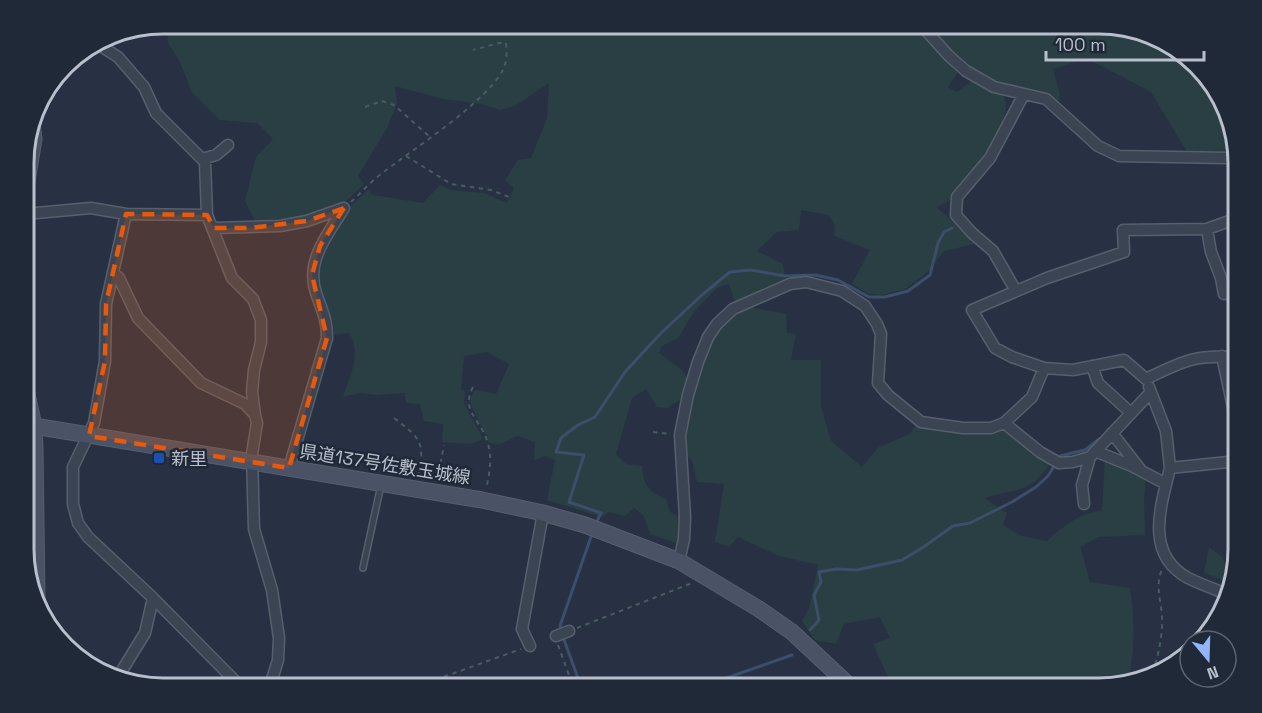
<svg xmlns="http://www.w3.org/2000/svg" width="1262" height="713" font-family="'Space Grotesk','Noto Sans JP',sans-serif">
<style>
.green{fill:#293f44}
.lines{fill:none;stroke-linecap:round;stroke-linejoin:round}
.stream{stroke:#3d4e6b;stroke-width:3}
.service-casing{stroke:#575f6d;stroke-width:8}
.minor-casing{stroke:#575f6d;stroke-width:13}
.secondary-casing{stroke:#575f6d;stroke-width:17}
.path{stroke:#475c60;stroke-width:2;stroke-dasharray:4.5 4.5;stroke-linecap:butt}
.service{stroke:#3b4452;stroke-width:5}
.minor{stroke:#3b4452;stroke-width:10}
.secondary{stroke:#4a5265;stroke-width:15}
.marked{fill:#e8590c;fill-opacity:0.2;stroke:#e8590c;stroke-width:4.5;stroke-dasharray:12 8;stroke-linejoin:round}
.transit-dot{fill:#1a4fb4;stroke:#202938;stroke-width:2}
.labels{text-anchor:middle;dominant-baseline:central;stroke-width:5;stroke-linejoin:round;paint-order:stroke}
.poi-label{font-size:18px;fill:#b9bfcc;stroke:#202938;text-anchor:start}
.street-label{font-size:18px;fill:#b9bfcc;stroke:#202938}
.rim{fill:none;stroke:#b9bfcc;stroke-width:3}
</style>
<rect width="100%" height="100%" fill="#273143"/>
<path class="green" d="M163,24H916L959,71L948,87L957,92L971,81C979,84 1000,90 1004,97C1017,116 966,183 952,198C948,203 941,205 936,207L979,243L944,251L928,272L905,289L881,295L869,294L852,284L870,250L834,236L835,226L829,215L801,210L799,230L777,232L757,251L783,264L785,280L735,303L729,284L717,288L694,312L678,338L662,346L659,353L682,370L688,379L683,398L667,408L657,407L646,389L632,398L616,454L626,464L642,466C644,485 648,492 666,499L670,512L680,517V538L676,543L650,534L644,516L634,508L625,516L609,512L602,517L547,500L555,460L545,456L534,460L535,442L518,436L498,445L489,442L471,405L470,398L475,390L496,394L509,364L487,352L464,356L461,389L465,392L464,403L483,439L471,444L442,442L443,424L424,421L420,404L406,403L405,393L376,395L360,393L343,397C350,376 362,353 349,333L334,335L332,319L322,303L315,277L318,259L347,209L368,190L373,195L423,203L440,185L451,190L484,193L507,203L514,188L505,180L518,160L531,158L547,118L549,83L515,106L500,110L481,104L443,99L395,86L397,103L387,128L358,176L364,184L342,205L301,219L275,224L256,223L245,201L256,157L273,139L257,123L220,120L192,92L179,60L168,43L167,27L143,28Z
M927,24H1099L1168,42L1215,86L1238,158L1187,152L1151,92L1086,58L1053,69L1060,95L1058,103C1038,86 1019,92 997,83C967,71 947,48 927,24Z
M749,307L786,314L787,333L796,334L791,360H821V406L831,441L862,467L879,447L910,434L916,425L924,428L988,433L1004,429L1050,464C1030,495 1014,488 984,498L1007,513L1003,525L1022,536L1047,541C1064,525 1079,514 1102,510L1105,460L1146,478L1144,498L1145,535L1099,537L1080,547L1090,582L1130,588C1135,620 1135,650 1128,682L1107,689H874L867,683L891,684L873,644L890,638L880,617L844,624L836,644L815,640L802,621L809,608L818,565L779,556L738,537L729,547L715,542L724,484L697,482L692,460L686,456C684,421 693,390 706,357C710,346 714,333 723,324C731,315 739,311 749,307Z
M1209,547L1222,557L1230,576L1233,575L1230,583L1204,573Z"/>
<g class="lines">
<path class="stream" d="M1058,459L1060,456L1085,450L1099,439
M595,525L601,513L569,502L584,455L556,452L561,438L578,425L595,417L625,372L661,333L703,294L730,272L751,270L785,276L815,275L838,280L869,297H885L908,291L930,275L938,243L944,232L952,228
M561,630L560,626L592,534
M810,630L819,620L814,595L821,582L819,572L836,569L857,570L902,560L922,548L953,526L970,523L1012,502L1036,487L1048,476L1055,465
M563,637L582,689
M695,689L792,655"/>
<defs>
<path id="service" d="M363,568L381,485"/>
<path id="minor" d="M920,24L949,56L966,71L994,87L1046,99L1098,146L1119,156L1227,158L1238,162
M96,43L118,57L144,87L156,113L205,162L207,215L232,278L253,299L261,320V342L254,370L252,392L255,415
M202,159L216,155L228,145
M25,214L91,208L126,214L106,304L105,361L94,423L73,467V504L78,523L88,537L153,598L243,689
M126,214L207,215
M1238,218L1207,229L1123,230L1124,252L1047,278L972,310L995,348L1012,357L1044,368L1073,370L1124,360L1146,379C1181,362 1197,353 1238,358
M214,228L280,226L307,221L344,208
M1207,229L1211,252L1221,278L1224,294L1238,282
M113,272L119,278L138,318L201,383L245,404L255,415L257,423L252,454L254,529L272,590L279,638L278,660L269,689
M1016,291L993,251L972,233L956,215L957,197L990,158L1024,94
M1222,356L1238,431
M1092,366L1098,383L1131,413
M1149,387L1166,431L1170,468
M1004,423L1040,452L1059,463L1073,462L1090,457L1151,392
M1112,433L1140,469
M1095,451L1132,466L1166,484
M289,468L327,338C327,318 322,311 316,293C305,261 328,234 344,208
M1084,504L1082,485L1090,457
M679,561L684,539L685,517L680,435L688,395L698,362L708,337L717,324L733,309L790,284L806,282L842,291L865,306L877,324L881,334L878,383L888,395L921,422L963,428H991L1004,423L1032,397L1044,368
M1227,594C1214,589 1200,584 1188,578C1144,554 1161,506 1170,468L1238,461
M556,636L569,631
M530,646L522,629L543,513
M118,677L145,633L153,598"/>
<path id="secondary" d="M25,193L34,139L32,122
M25,385L34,426L35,448L37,598
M34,426L482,500L543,513L585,525L679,561L759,609L792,632L853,689"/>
</defs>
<use href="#service" class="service-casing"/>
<use href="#minor" class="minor-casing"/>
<use href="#secondary" class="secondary-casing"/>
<path class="path" d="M365,107L382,101L394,105L430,137
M406,156L451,184L491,190L509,197
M351,202C362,192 372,180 385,171C416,147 485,103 503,70C507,62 507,52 506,43H499L473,50
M473,387C461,410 478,417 486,438C493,455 490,472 486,489
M394,418C422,439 425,443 418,478
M653,432L671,434
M437,481L444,445
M577,628L692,583
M558,645L574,689
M1153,673C1158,657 1163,634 1162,617C1161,600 1155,586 1162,569
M410,689L521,649"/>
<use href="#service" class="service"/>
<use href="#minor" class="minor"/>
<use href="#secondary" class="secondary"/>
</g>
<path class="marked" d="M344,208L320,246L312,275L327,338L289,468L89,436L105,361L106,304L126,214L207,215L214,228H250L307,221Z"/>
<rect class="transit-dot" x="153" y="452" width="12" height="12" rx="3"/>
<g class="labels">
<g class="poi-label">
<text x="171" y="458">新里</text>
</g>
<g class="street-label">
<text transform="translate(385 464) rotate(9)">県道137号佐敷玉城線</text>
</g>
</g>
<path d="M0 0H1262V713H0ZM163 34H1099A129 129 0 0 1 1228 163V549A129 129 0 0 1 1099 678H163A129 129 0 0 1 34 549V163A129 129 0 0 1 163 34Z" fill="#202938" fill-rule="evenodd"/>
<path class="rim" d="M163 34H1099A129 129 0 0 1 1228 163V549A129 129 0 0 1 1099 678H163A129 129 0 0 1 34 549V163A129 129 0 0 1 163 34Z"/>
<g transform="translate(1208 659) rotate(161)"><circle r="28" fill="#202938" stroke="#5d6573" stroke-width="1.5"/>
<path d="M0-4.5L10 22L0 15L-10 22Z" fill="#92b4f8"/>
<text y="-9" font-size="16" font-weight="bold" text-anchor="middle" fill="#b9bfcc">N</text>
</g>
<path d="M1046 51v9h158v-9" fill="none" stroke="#b9bfcc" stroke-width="3"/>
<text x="1055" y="51" font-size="18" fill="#b9bfcc" stroke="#202938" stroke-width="4.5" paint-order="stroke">100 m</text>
</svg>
